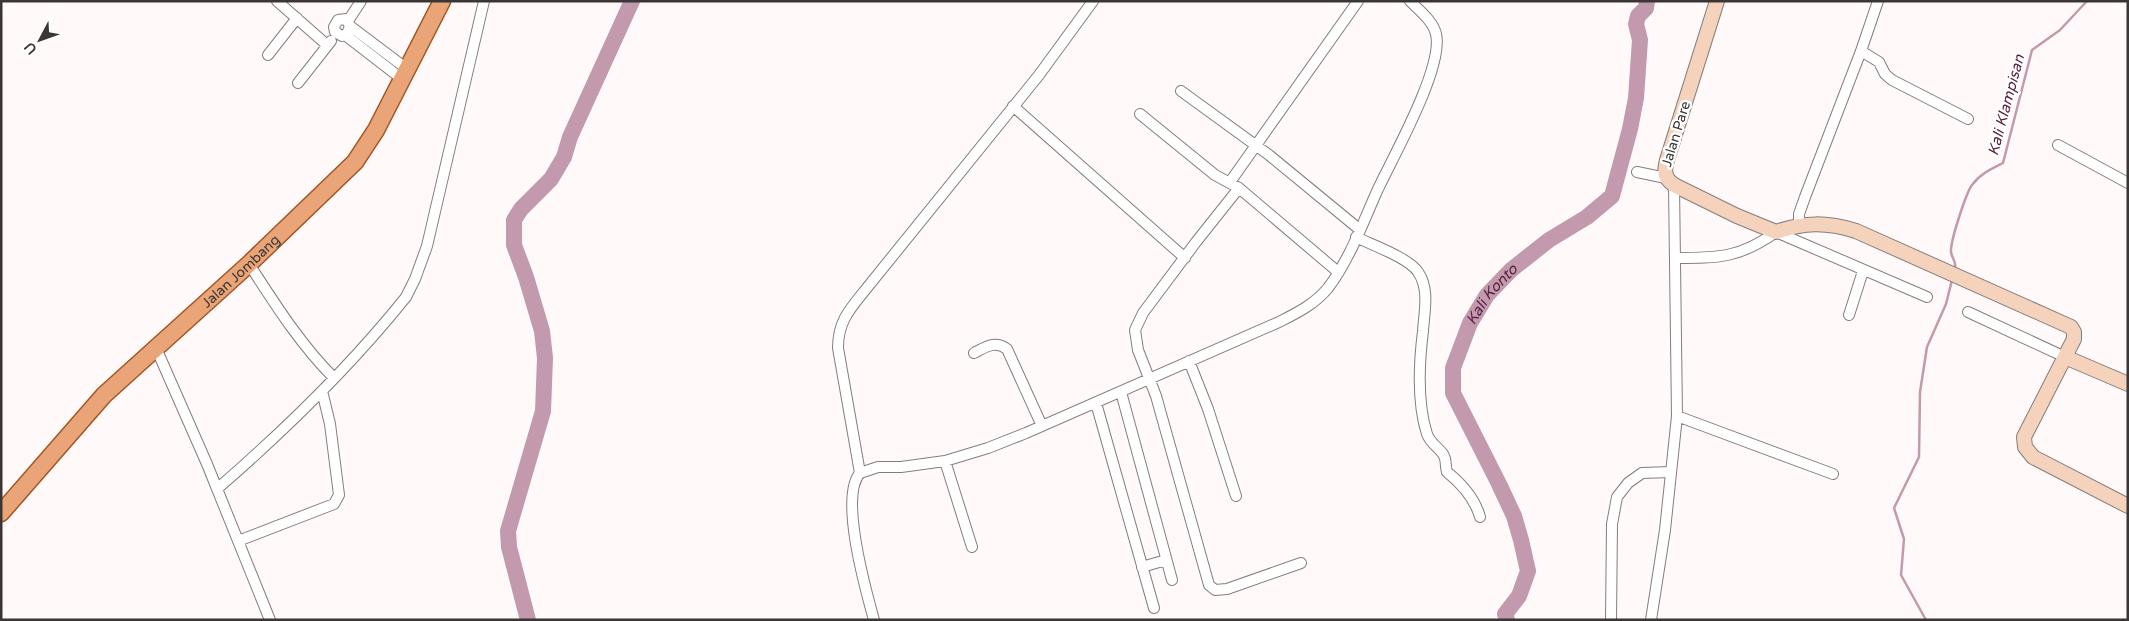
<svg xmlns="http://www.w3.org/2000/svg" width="2129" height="621" font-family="'Varela Round',sans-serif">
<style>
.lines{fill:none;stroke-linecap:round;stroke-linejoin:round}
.stream{stroke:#c299ad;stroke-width:2.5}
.river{stroke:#c299ad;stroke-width:16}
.street-casing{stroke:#857d7c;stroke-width:12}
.secondary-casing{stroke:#857d7c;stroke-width:16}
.primary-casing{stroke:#a25625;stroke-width:19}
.street{stroke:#fff;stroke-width:10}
.secondary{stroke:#f4d2bb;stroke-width:14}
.primary{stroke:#e9a477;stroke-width:16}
.labels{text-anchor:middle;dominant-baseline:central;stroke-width:5;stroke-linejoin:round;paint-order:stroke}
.street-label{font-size:14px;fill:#393635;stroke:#fff}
.water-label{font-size:15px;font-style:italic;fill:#531f3d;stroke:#fff}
</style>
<rect width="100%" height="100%" fill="#fffaf9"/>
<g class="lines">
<path class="stream" d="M1955,270C1957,262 1952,259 1951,252C1950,242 1966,193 1972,185C1980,174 1991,169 2003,163L2032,50L2060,30L2087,1
M1926,620L1901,575L1904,539L1894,508L1919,457L1920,392L1927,347L1946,304L1952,280"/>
<g class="river">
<path d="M528,620L509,547L508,531L543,411L545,358L542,331L526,277L514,245V220L521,209L551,179L564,157L570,137L632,1"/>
<path id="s1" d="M1507,620L1505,614L1519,596L1528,571L1521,540L1514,516L1499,484L1453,393V368L1470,323L1487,295L1511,270L1549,240L1587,217L1612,196L1630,129L1636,98L1640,40L1636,24L1638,16L1646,8L1647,1"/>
</g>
<defs>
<path id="street" d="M277,1L327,45
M348,21L361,1
M350,26L347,34L342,36L335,32L334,27L338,20L346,19L350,26L407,69
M345,35L402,79
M1861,51L1879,62L1885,74L1892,80L1968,119
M268,55L297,18
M298,83L331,41
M1181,91L1269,155L1359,229
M1013,106L1185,258
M1140,114L1215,175L1239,188L1338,272
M2058,145L2128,183
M1637,172L1666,178
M1230,182L1358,1
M1239,188L1196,242L1143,313L1135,330L1138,350L1156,396L1209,585L1215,590L1227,589L1301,563
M1799,225V214L1805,197L1861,51L1878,1
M1356,237C1372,245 1409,258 1418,272C1430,289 1424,313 1423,331C1419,363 1417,403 1427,434C1430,443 1438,447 1443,454C1447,460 1445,466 1447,472C1462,484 1475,499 1480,517
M1676,258C1718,258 1740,258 1776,232L1927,297
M249,264C275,304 300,344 334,378
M1968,312L2065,357
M1849,315L1863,271
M156,348L207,464L270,620
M974,353C986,347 995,340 1007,349L1042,426
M1189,361L1208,409L1236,496
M1121,392L1172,580
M1096,403L1154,608
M1677,416L1833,474
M945,461L972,547
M860,473L838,348C838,321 850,309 866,289L1039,75L1093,1
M217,489C285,430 350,367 406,297L415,279L427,246L484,1
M238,541L334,504L339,495L330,424L322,391
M1142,567L1166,560
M874,620C866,591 839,497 860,473L878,467H901L945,461L988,448L1026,433L1279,322C1297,313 1315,304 1328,288C1350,259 1363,222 1378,189C1393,157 1444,67 1436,34C1433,21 1419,10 1410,1
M1611,620L1612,524L1617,497L1628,483L1642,473L1671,472
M1651,620L1665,530L1677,416L1674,185"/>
<path id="secondary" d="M1717,1L1667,160C1664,171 1664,178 1674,185L1737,216L1776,232C1804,222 1827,222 1856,231L2071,327L2074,332V339L2024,437L2025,447L2033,457L2128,506
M2065,357L2128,384"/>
<g id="primary">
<path id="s2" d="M1,513L104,395L249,264L355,162L376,130L442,1"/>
</g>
</defs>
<use href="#street" class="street-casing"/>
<use href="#secondary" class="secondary-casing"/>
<use href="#primary" class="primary-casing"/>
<use href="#street" class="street"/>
<use href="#secondary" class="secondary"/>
<use href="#primary" class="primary"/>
</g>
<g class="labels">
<g class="street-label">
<text transform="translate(1676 134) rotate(-73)">Jalan Pare</text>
<text stroke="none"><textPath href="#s2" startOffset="341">Jalan Jombang</textPath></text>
</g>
<g class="water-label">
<text transform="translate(2006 105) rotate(-75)">Kali Klampisan</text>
<text stroke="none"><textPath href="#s1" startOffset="359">Kali Konto</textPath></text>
</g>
</g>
<rect width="2129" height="621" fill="none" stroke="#393635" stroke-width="5"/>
<g transform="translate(40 40) rotate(229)" stroke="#ffffff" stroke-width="4" paint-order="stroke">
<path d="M0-4L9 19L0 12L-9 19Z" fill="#393635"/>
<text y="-8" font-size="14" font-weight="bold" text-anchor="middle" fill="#393635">U</text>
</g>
</svg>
